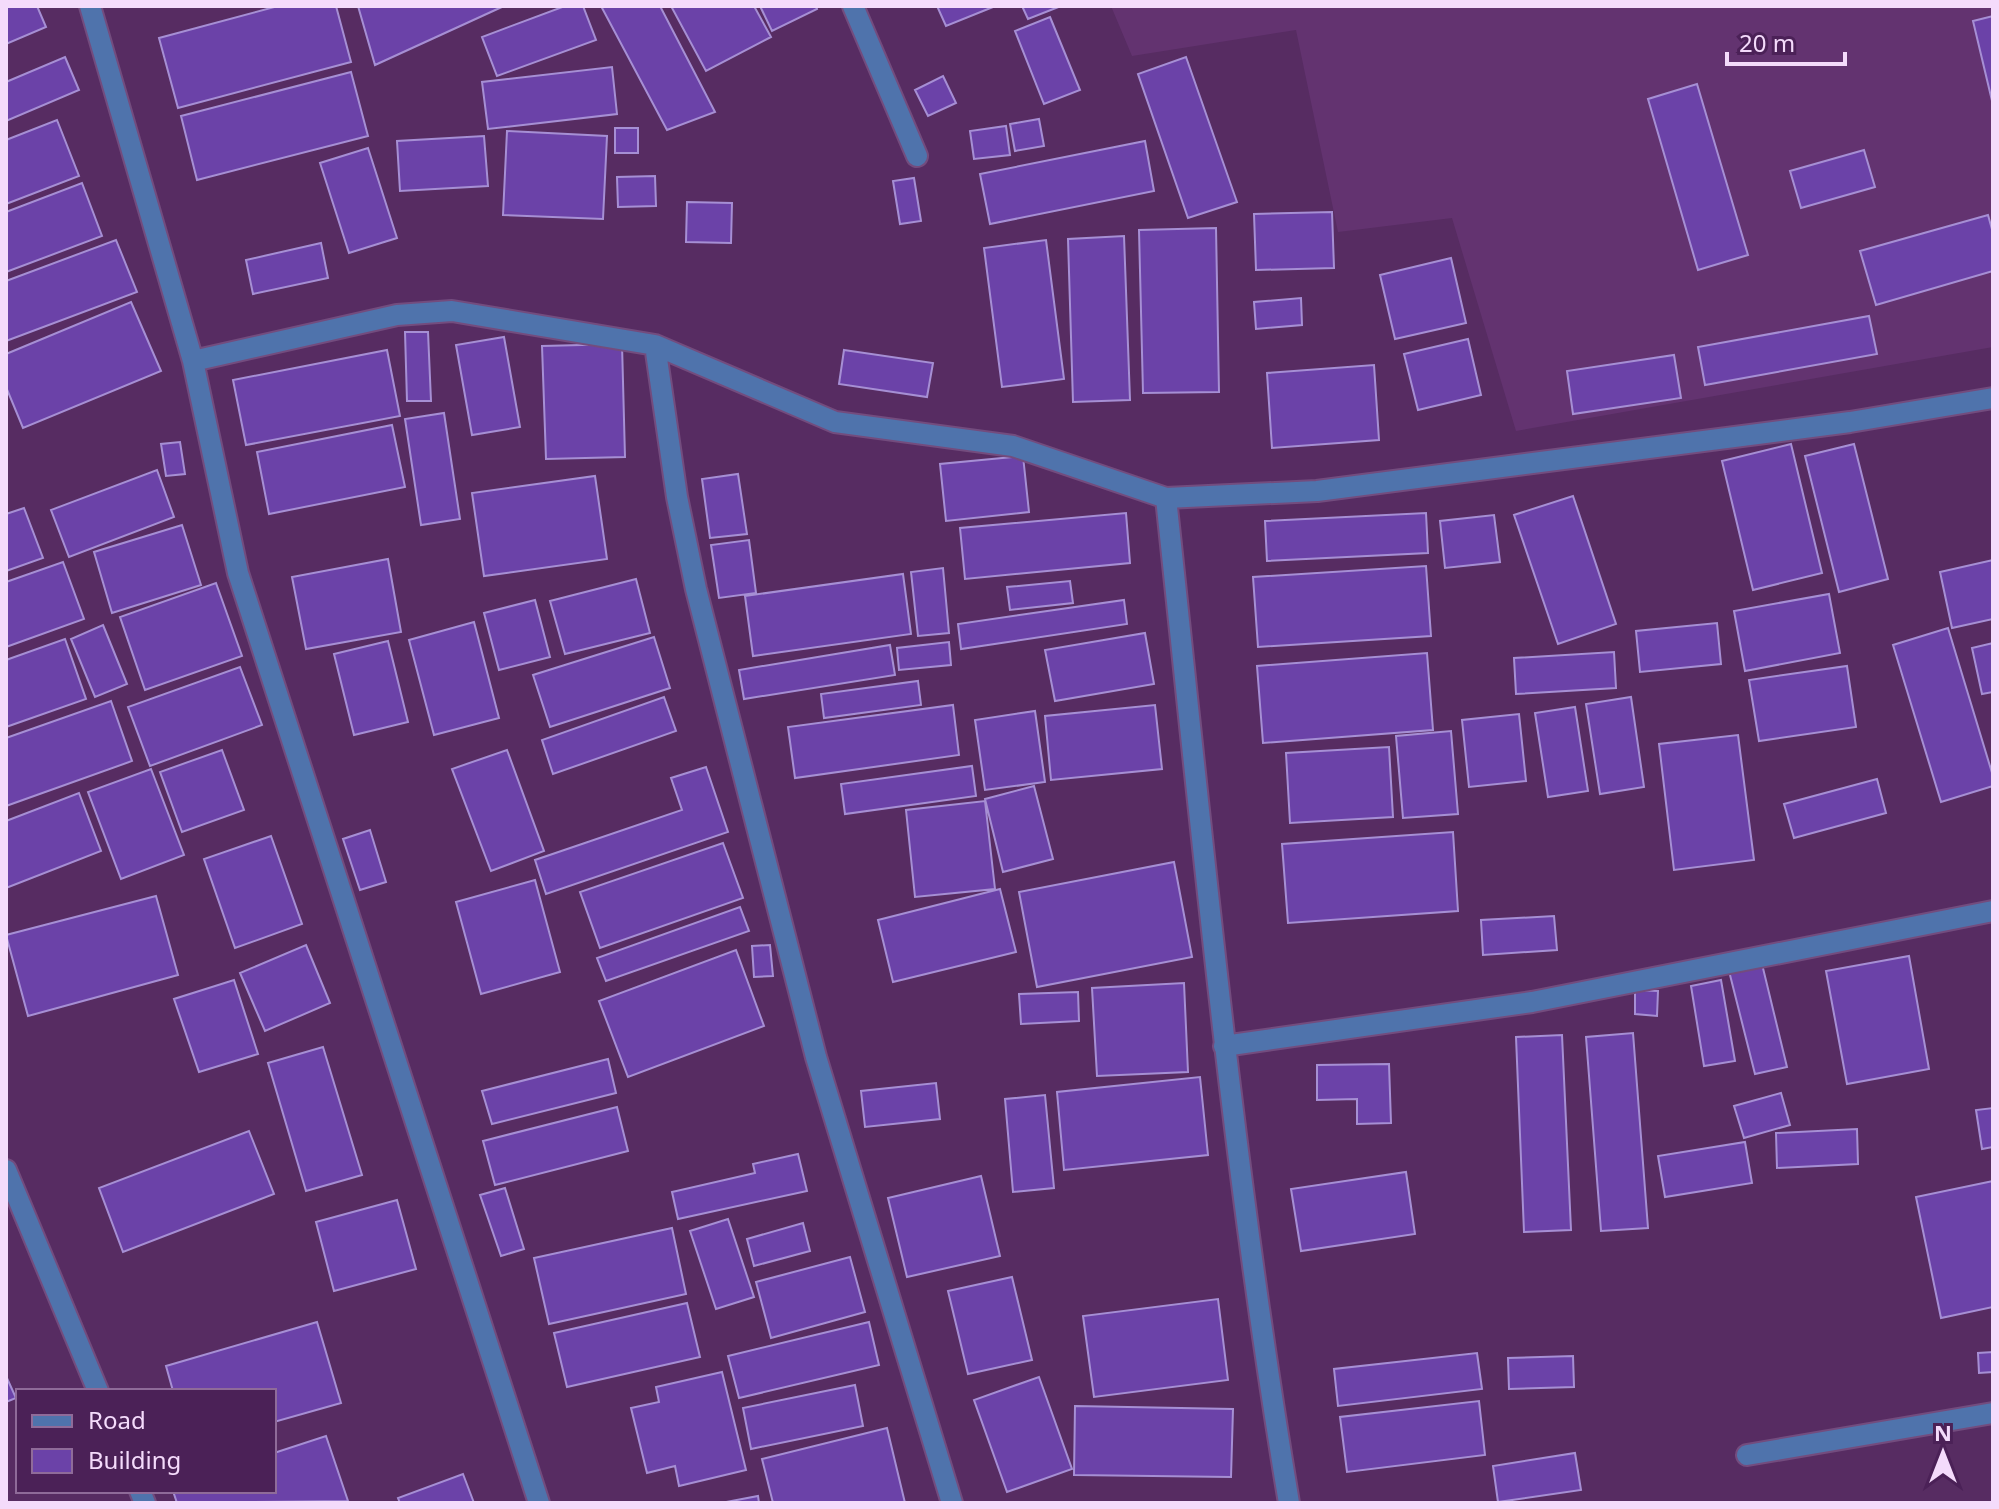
<svg xmlns="http://www.w3.org/2000/svg" width="1999" height="1509" font-family="'Noto Sans',sans-serif">
<style>
.built{fill:#633370}
.building{fill:#6b42a8;stroke:#a68fd4;stroke-width:2}
.lines{fill:none;stroke-linecap:round;stroke-linejoin:round}
.street-casing{stroke:#734c7e;stroke-width:24}
.street{stroke:#4f73ac;stroke-width:20}
</style>
<rect width="100%" height="100%" fill="#572c62"/>
<path class="built" d="M1111,6H1993V347L1516,431L1452,218L1338,232L1296,30L1132,56Z"/>
<path class="building" d="M6,6H37L46,27L6,44Z
M278,6H336L351,62L178,108L159,38Z
M358,6H504L375,65Z
M565,6H583L596,40L497,76L482,37Z
M601,6H660L715,112L667,130Z
M671,6H754L771,37L706,71Z
M760,6H816L817,9L772,31Z
M937,6H993V7L946,26Z
M1022,6H1061L1028,19Z
M1993,16V105L1973,21Z
M1050,17L1080,90L1044,104L1015,31Z
M65,57L79,90L6,121V82Z
M1186,57L1237,202L1188,218L1138,74Z
M612,67L617,114L488,129L482,82Z
M351,72L368,136L197,180L181,116Z
M943,76L956,103L928,116L915,90Z
M1697,84L1748,255L1698,270L1648,99Z
M1039,119L1044,146L1015,151L1010,124Z
M57,120L79,176L6,204V140Z
M1006,126L1010,155L974,159L970,131Z
M615,128H638V153H615Z
M507,131L607,136L603,219L503,215Z
M484,136L488,186L400,191L397,141Z
M1145,141L1154,191L990,224L980,174Z
M368,148L397,238L349,253L320,163Z
M1864,150L1875,187L1801,208L1790,171Z
M655,176L656,206L618,207L617,177Z
M914,178L921,221L900,224L893,181Z
M82,183L102,236L6,272V212Z
M687,202L732,203L731,243L686,242Z
M1332,212L1334,268L1256,270L1254,214Z
M1988,215L1993,233V271L1876,305L1860,251Z
M1216,228L1219,392L1143,393L1139,230Z
M1124,236L1130,400L1073,402L1068,239Z
M116,240L137,292L6,341V281Z
M1046,240L1064,379L1002,387L984,248Z
M321,243L328,278L253,294L246,260Z
M1451,258L1466,323L1395,339L1380,275Z
M1301,298L1302,325L1256,329L1254,302Z
M131,302L161,371L23,428L6,387V354Z
M1869,316L1877,354L1705,385L1698,347Z
M405,332H428L431,401H407Z
M504,337L520,427L472,435L456,345Z
M1468,339L1481,395L1418,410L1404,354Z
M622,344L625,457L546,459L542,346Z
M387,350L400,416L246,445L233,380Z
M844,350L933,363L927,397L839,384Z
M1674,355L1681,398L1573,414L1567,371Z
M1374,365L1379,440L1272,448L1267,373Z
M444,413L460,519L421,525L405,419Z
M392,425L405,487L269,514L257,452Z
M180,442L185,474L166,476L161,444Z
M1791,444L1822,573L1753,590L1722,461Z
M1854,444L1888,579L1839,592L1805,456Z
M1023,456L1029,512L946,521L940,464Z
M157,470L174,517L69,557L51,510Z
M738,474L747,534L710,538L702,479Z
M595,476L607,559L484,576L472,493Z
M1573,496L1616,624L1558,644L1514,515Z
M24,508L43,558L6,571V514Z
M1126,513L1130,563L965,579L960,528Z
M1426,513L1428,553L1267,561L1265,521Z
M1494,515L1500,562L1445,568L1440,521Z
M182,525L201,585L112,613L94,552Z
M749,540L756,593L719,598L711,545Z
M388,559L401,632L306,649L292,577Z
M1993,560V619L1952,628L1940,572Z
M63,562L84,619L6,647V582Z
M1426,566L1431,636L1258,647L1253,577Z
M943,568L949,633L918,636L911,572Z
M903,574L911,634L753,656L745,596Z
M636,579L650,633L565,654L550,601Z
M1070,581L1073,603L1010,610L1007,587Z
M216,583L242,656L145,690L120,617Z
M1829,594L1840,653L1745,671L1734,611Z
M535,600L550,657L499,670L484,613Z
M1124,600L1127,624L961,649L958,624Z
M474,622L499,718L434,735L409,640Z
M1717,623L1721,664L1640,672L1636,631Z
M103,625L127,684L95,697L71,639Z
M1948,628L1993,776V786L1941,802L1893,645Z
M1145,633L1154,684L1055,701L1045,650Z
M654,637L670,688L550,727L533,675Z
M65,639L86,699L6,727V660Z
M388,641L408,722L354,735L334,654Z
M949,642L951,665L899,670L897,648Z
M1993,643V692L1982,694L1972,648Z
M890,645L895,675L744,699L739,670Z
M1614,652L1616,688L1516,694L1514,658Z
M1427,653L1433,730L1263,743L1257,666Z
M1847,666L1856,727L1759,741L1749,680Z
M240,667L262,725L150,766L128,707Z
M918,681L921,705L824,718L821,694Z
M664,697L676,731L553,774L542,740Z
M1631,697L1644,787L1600,794L1586,704Z
M111,701L132,761L6,806V738Z
M953,705L959,755L795,778L788,727Z
M1155,705L1162,769L1051,780L1045,716Z
M1575,707L1588,791L1548,797L1535,713Z
M1035,711L1045,782L985,790L975,720Z
M1519,714L1526,781L1469,787L1462,720Z
M1451,731L1458,814L1403,818L1396,736Z
M1738,735L1754,860L1674,870L1659,744Z
M1389,747L1393,817L1290,823L1286,753Z
M222,750L244,810L182,832L160,772Z
M507,750L544,851L491,871L452,769Z
M972,766L976,796L845,814L841,784Z
M706,767L728,832L546,894L535,860L682,810L671,778Z
M151,769L184,855L121,879L88,792Z
M1877,779L1886,813L1794,838L1784,804Z
M1034,786L1053,859L1003,872L985,799Z
M79,793L101,851L6,888V821Z
M985,801L995,889L915,897L906,810Z
M370,830L386,882L360,890L343,839Z
M1453,832L1458,911L1288,923L1282,844Z
M271,836L302,924L235,948L204,859Z
M723,843L743,898L600,948L580,892Z
M1174,862L1192,957L1037,987L1019,892Z
M535,880L560,972L481,994L456,902Z
M1000,889L1016,952L893,982L878,920Z
M156,896L178,975L28,1016L6,935Z
M740,907L749,931L606,981L597,958Z
M1554,916L1557,950L1483,955L1481,920Z
M306,945L330,1003L265,1031L240,973Z
M770,945L773,976L754,977L752,946Z
M736,950L764,1026L628,1077L599,1001Z
M1909,956L1929,1069L1847,1084L1826,971Z
M1762,964L1787,1067L1755,1074L1729,971Z
M234,980L258,1054L199,1072L174,999Z
M1721,980L1735,1061L1704,1066L1691,986Z
M1184,983L1188,1072L1097,1076L1092,988Z
M1635,990L1658,991L1657,1016L1635,1014Z
M1078,992L1079,1021L1021,1024L1019,994Z
M1633,1033L1648,1228L1601,1231L1586,1037Z
M1562,1035L1571,1230L1524,1232L1516,1037Z
M323,1047L362,1175L306,1191L268,1063Z
M608,1059L616,1093L492,1124L482,1091Z
M1389,1064L1391,1123L1357,1124V1099L1317,1100V1065Z
M1200,1077L1208,1155L1064,1170L1057,1092Z
M936,1083L940,1119L865,1127L861,1091Z
M1781,1093L1790,1125L1744,1138L1734,1106Z
M1045,1095L1054,1188L1013,1192L1005,1099Z
M617,1107L628,1151L495,1185L483,1141Z
M1993,1108V1147L1982,1149L1976,1110Z
M1857,1129L1858,1164L1777,1168L1776,1133Z
M249,1131L274,1194L123,1252L99,1188Z
M1745,1142L1752,1183L1665,1197L1658,1156Z
M798,1154L807,1191L678,1219L672,1192L755,1173L753,1164Z
M1406,1172L1415,1234L1301,1251L1291,1189Z
M981,1176L1000,1256L907,1277L888,1198Z
M1993,1181V1307L1941,1318L1916,1197Z
M505,1188L524,1249L501,1256L480,1195Z
M397,1200L416,1269L334,1291L316,1222Z
M728,1219L754,1297L716,1309L690,1231Z
M803,1223L810,1251L754,1266L747,1239Z
M672,1228L686,1294L549,1324L534,1258Z
M850,1257L865,1312L771,1338L756,1282Z
M1012,1277L1032,1360L968,1374L948,1291Z
M1218,1299L1228,1380L1094,1397L1083,1316Z
M687,1303L700,1357L567,1387L554,1333Z
M317,1322L341,1403L274,1422V1391H173L166,1366Z
M869,1322L879,1365L739,1398L728,1356Z
M1993,1352V1372L1979,1373L1978,1353Z
M1477,1353L1482,1389L1338,1406L1334,1369Z
M1573,1356L1574,1387L1509,1389L1508,1358Z
M722,1372L746,1470L679,1486L675,1466L647,1473L631,1408L659,1402L656,1387Z
M6,1376L16,1398L6,1402Z
M1039,1377L1072,1469L1007,1492L974,1400Z
M855,1385L863,1426L751,1449L743,1408Z
M1479,1401L1485,1455L1347,1472L1340,1417Z
M1075,1406L1233,1409L1231,1477L1074,1475Z
M887,1428L905,1503H773L762,1459Z
M326,1436L348,1501L177,1503L173,1491H274V1453Z
M1575,1453L1581,1490L1498,1502L1493,1466Z
M463,1474L474,1503H400L398,1498Z
M758,1496L759,1503H721Z"/>
<g class="lines">
<defs>
<path id="street" d="M90,6L193,361L238,573L539,1503
M853,6L917,156
M655,345L677,497L696,589L816,1057L952,1503
M193,361L397,315L452,311L655,345L835,422L1013,446L1166,498L1317,491L1850,422L1993,398
M1166,498C1202,834 1233,1170 1289,1503
M1224,1046L1532,1002L1993,911
M6,1170L98,1391
M1747,1455L1993,1413
M140,1491L145,1503"/>
</defs>
<use href="#street" class="street-casing"/>
<use href="#street" class="street"/>
</g>
<rect width="1999" height="1509" fill="none" stroke="#f4dbfb" stroke-width="16"/>
<rect x="16" y="1389" width="260" height="104" fill="#4b2157" stroke="#8f6b99" stroke-width="2"/>
<rect x="32" y="1415" width="40" height="12" fill="#4f73ac" stroke="#8f6b99" stroke-width="2"/>
<text x="88" y="1429" font-size="24" fill="#f4dbfb">Road</text>
<rect x="32" y="1449" width="40" height="24" fill="#6b42a8" stroke="#8f6b99" stroke-width="2"/>
<text x="88" y="1469" font-size="24" fill="#f4dbfb">Building</text>
<g transform="translate(1943 1453)" stroke="#4b2157" stroke-width="6" paint-order="stroke">
<path d="M0-6L14 30L0 20L-14 30Z" fill="#f4dbfb"/>
<text y="-12" font-size="22" font-weight="bold" text-anchor="middle" fill="#f4dbfb">N</text>
</g>
<path d="M1727 52v12h118v-12" fill="none" stroke="#f4dbfb" stroke-width="4"/>
<text x="1739" y="52" font-size="24" fill="#f4dbfb" stroke="#4b2157" stroke-width="6" paint-order="stroke">20 m</text>
</svg>
